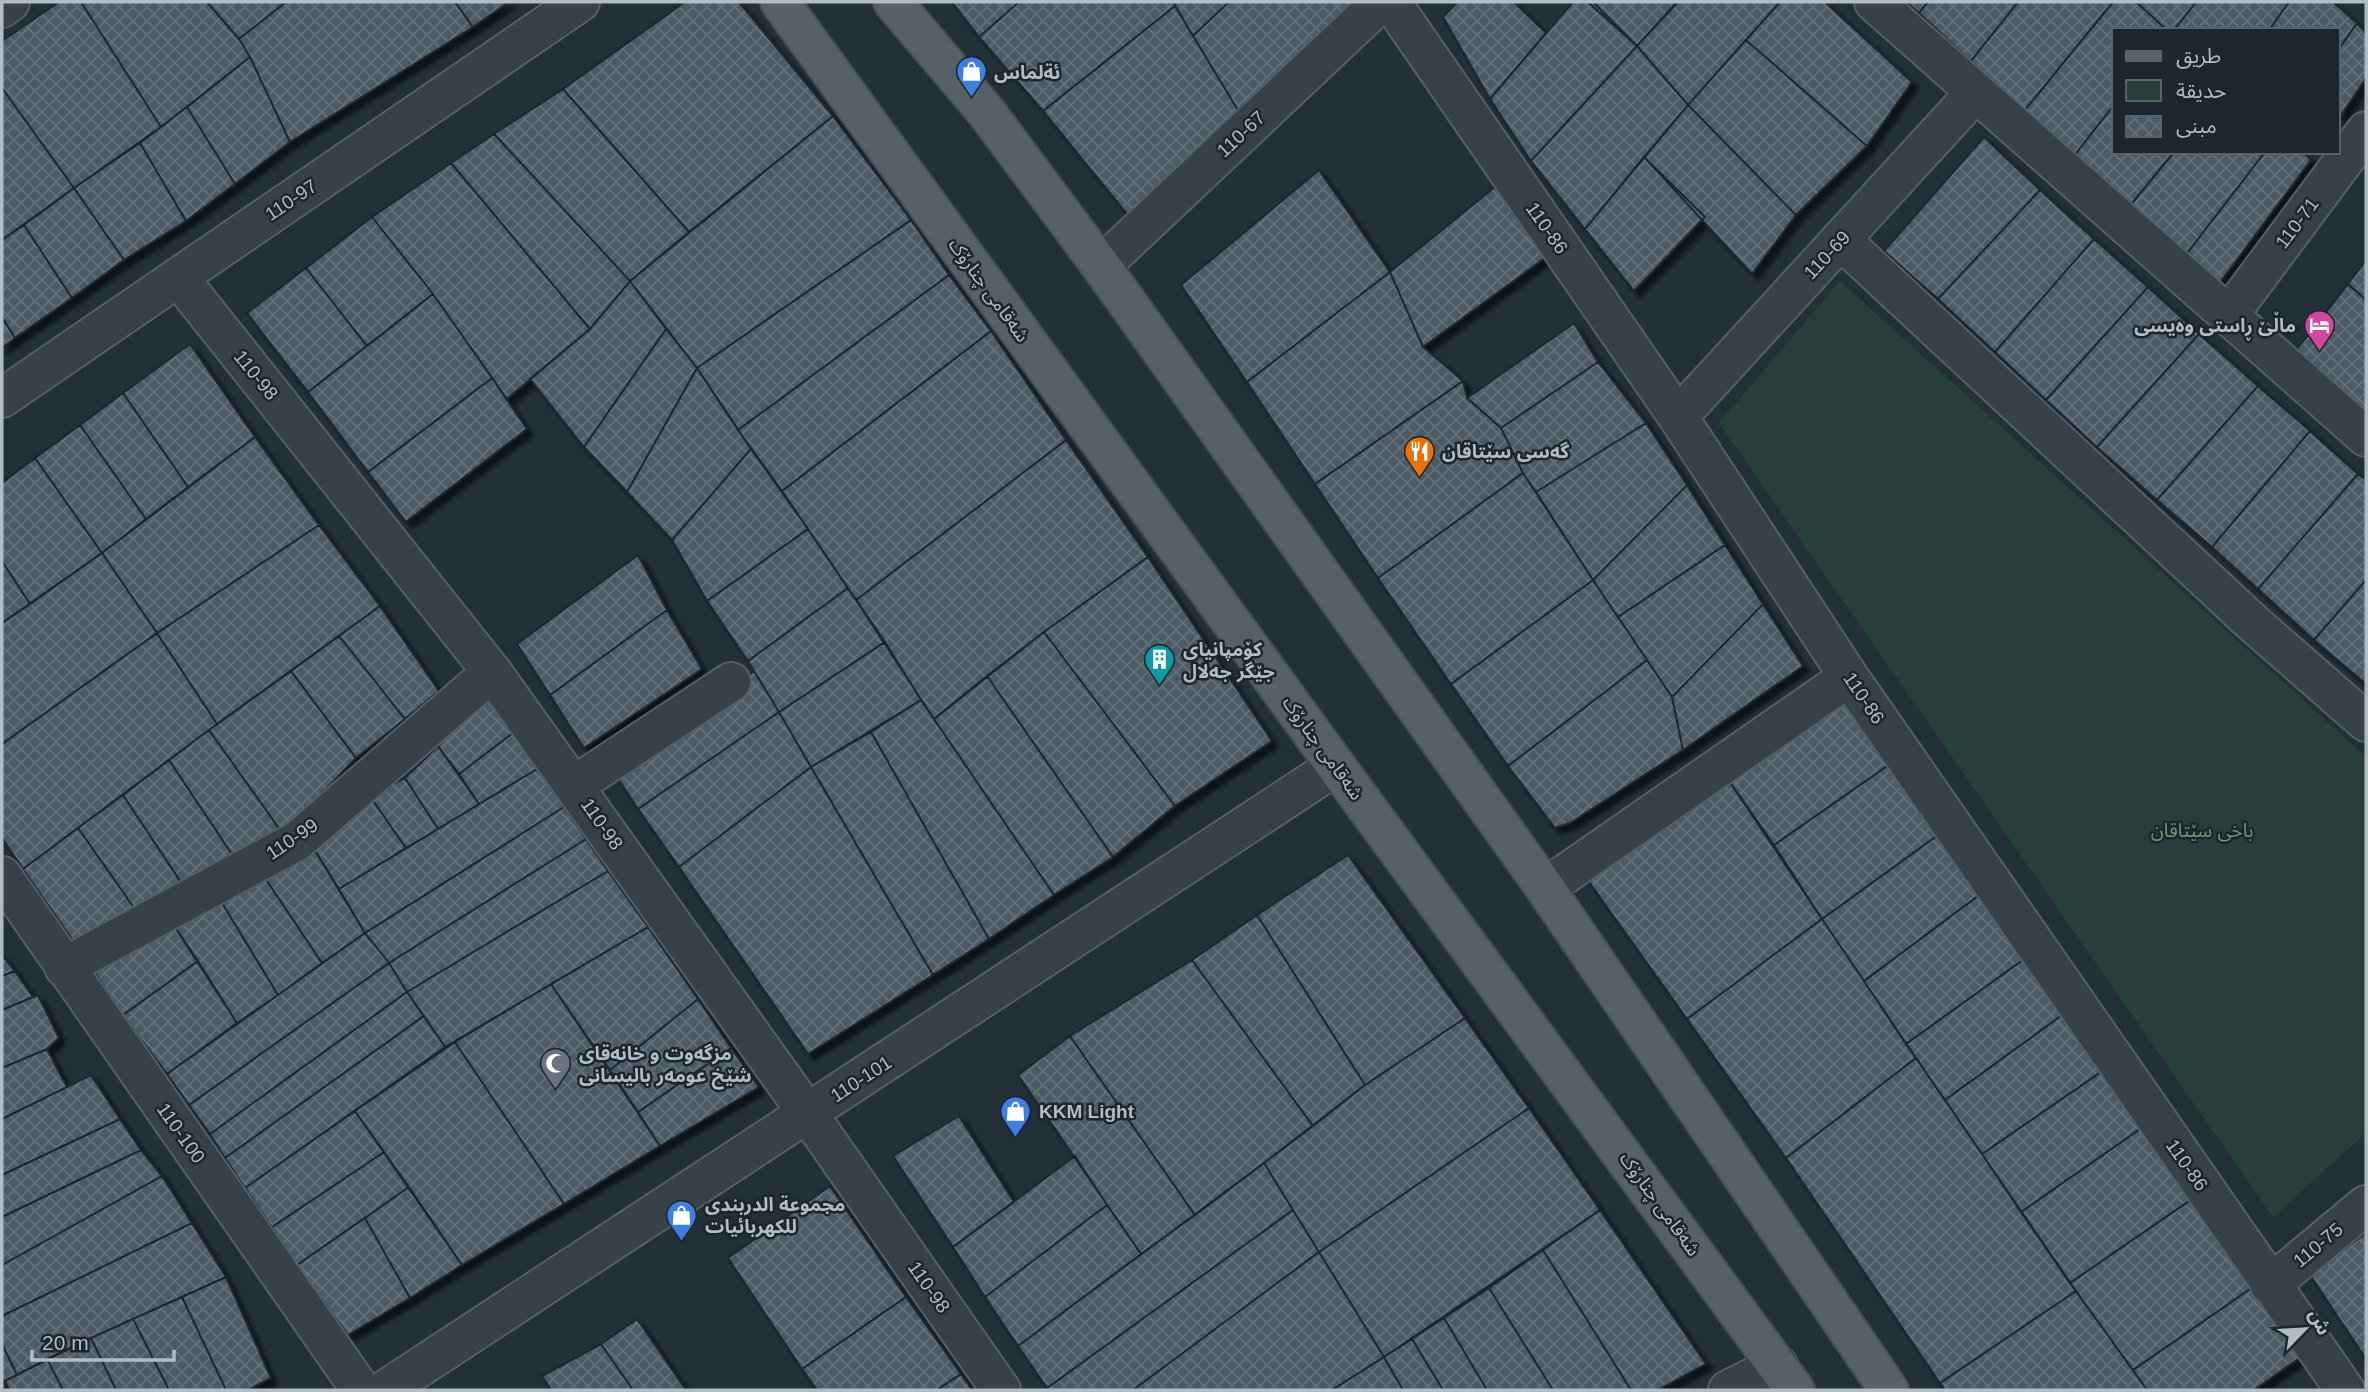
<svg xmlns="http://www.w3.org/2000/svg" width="2368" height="1392" font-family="Arial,'Noto Sans Arabic',sans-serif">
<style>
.park{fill:#283e3b}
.building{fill:url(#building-cross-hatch);stroke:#1e2830;stroke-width:2;filter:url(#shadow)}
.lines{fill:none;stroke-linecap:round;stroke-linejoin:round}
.minor-casing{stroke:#555f67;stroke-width:42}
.major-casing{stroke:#434d55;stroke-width:42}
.minor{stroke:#374149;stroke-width:38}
.major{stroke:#556069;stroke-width:38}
.labels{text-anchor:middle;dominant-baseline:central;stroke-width:5;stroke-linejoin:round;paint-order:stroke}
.poi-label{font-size:19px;font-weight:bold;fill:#b2bcc5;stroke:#1c262e;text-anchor:start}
.street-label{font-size:19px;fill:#b2bcc5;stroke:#1c262e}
.park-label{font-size:19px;fill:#719974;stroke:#1c262e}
</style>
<defs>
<pattern id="building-cross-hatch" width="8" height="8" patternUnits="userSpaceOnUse" patternTransform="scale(1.75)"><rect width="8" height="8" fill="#4c5a64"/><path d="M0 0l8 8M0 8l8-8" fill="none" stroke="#637079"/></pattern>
<filter id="shadow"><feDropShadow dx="6" dy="6" stdDeviation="2" flood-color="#0009"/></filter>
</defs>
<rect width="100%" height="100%" fill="#233038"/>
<path class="park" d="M1840,281L2366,757V1133L2273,1217L1719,423Z"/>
<path class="building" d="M59,2H81L161,127L74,188L2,88V41Z
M81,2H207L239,39L250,57L161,127Z
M207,2H286L239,39Z
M286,2H455L473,27L290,142L250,57L239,39Z
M455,2H509L473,27Z
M685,2H739L833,116L689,232L563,89Z
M952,2H1019L979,37Z
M1019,2H1173L1175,6L1043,111L979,37Z
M1173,2H1229L1193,36Z
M1229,2H1361L1242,117L1193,36Z
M1457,2H1514L1546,33L1490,99L1443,17Z
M1573,2H1593L1637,46L1531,161L1490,99Z
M1588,2H1677L1637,46Z
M1678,2H1780L1688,105L1637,46Z
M1780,2H1825L1912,82L1867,146L1746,40Z
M1906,2H1928L1919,13Z
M1928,2H2018L1971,61L1919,13Z
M2018,2H2113L2025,110L1971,61Z
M2113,2H2136L2167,30H2114V105L2074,156L2025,110Z
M2136,2H2196L2174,30H2167Z
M2196,2H2289L2269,30H2174Z
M2289,2H2333L2357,23L2338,50V30H2269Z
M1175,6L1242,117L1131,219L1043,111Z
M2357,23L2366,33V78L2338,120V50Z
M1746,40L1867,146L1796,215L1688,105Z
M1637,46L1688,105L1585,229L1531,161Z
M250,57L290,142L235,184L187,107Z
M2,88L74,188L2,240Z
M563,89L689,232L630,281L494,134Z
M1688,105L1796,215L1752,274L1644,157Z
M2114,105V152H2174L2129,207L2074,156Z
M187,107L235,184L186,221L140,143Z
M833,116L911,220L697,368L630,281Z
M494,134L630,281L590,329L451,163Z
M1984,137L2040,190L1938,299L1884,251Z
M140,143L186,221L124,260L74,188Z
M2174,152H2265L2185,256L2129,207Z
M2265,152H2303L2311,160L2216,288L2185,256Z
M1644,157L1705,217L1634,291L1585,229Z
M451,163L590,329L507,399L433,294L372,217Z
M1319,170L1390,272L1247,382L1181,285Z
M1495,187L1545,258L1423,347L1390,272Z
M74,188L124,260L72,298L24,225Z
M2040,190L2094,239L1995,352L1938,299Z
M372,217L433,294L367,346L306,268Z
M911,220L949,275L738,430L697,368Z
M24,225L72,298L15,338L2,317V240Z
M2094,239L2148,287L2046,400L1995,352Z
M2366,260V300L2348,284Z
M306,268L367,346L308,392L247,313Z
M1390,272L1423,347L1463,381L1315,484L1247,382Z
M949,275L991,331L782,491L738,430Z
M630,281L666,329L584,447L530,379L590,329Z
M2348,284L2366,300V414L2294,353Z
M2148,287L2199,334L2097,447L2046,400Z
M433,294L492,378L368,472L308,392Z
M2,317L15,338L2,348Z
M1574,323L1598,362L1501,428L1467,398Z
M666,329L697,368L627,492L584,447Z
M991,331L1066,440L856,600L782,491Z
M2199,334L2258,386L2157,500L2097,447Z
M190,344L255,437L188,487L123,393Z
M1598,362L1646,423L1536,492L1523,473L1501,428Z
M697,368L751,449L672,540L627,492Z
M492,378L527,429L406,522L368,472Z
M1463,381L1467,398L1501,428L1523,473L1378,578L1315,484Z
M2258,386L2310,431L2212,547L2157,500Z
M123,393L188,487L146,519L80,425Z
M1646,423L1687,485L1593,580L1536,492Z
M80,425L146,519L102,553L35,458Z
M2310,431L2358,474L2258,589L2212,547Z
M255,437L319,525L157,633L102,553Z
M1066,440L1148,557L1044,632L934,719L856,600Z
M751,449L808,529L707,601L672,540Z
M35,458L102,553L30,604L2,561V483Z
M1523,473L1593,580L1451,684L1378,578Z
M2358,474L2366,480V580L2314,640L2258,589Z
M1687,485L1725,545L1618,617L1593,580Z
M319,525L380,606L217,724L157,633Z
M808,529L848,588L748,661L707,601Z
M1725,545L1763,604L1672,697L1618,617Z
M102,553L157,633L2,744V623Z
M638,555L667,610L550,695L517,644Z
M1148,557L1272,741L1175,806L1044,632Z
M2,561L30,604L2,623Z
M1593,580L1647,660L1508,766L1451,684Z
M2366,580V684L2314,640Z
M848,588L885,642L779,712L748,661Z
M1763,604L1803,666L1683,750L1672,697Z
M380,606L439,691L405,719L339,636Z
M667,610L702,669L584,748L550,695Z
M1044,632L1175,806L1113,857L987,676Z
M157,633L217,724L23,869L2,838V744Z
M339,636L405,719L356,758L291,671Z
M885,642L921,700L811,767L779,712Z
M1647,660L1672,697L1683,750L1570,823L1555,828L1508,766Z
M291,671L356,758L283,834L209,730Z
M754,671L779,712L638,809L613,771Z
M987,676L1113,857L1054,895L934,719Z
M1845,690L1893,762L1774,845L1725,775Z
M485,696L513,733L459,774L438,746Z
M921,700L1054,895L989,939L871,732Z
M779,712L811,767L679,867L638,809Z
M209,730L283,834L235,859L169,760Z
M871,732L989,939L933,975L811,767Z
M513,733L537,769L479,804L459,774Z
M438,746L479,804L438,829L405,778Z
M169,760L235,859L184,887L123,795Z
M1893,762L1941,833L1822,919L1774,845Z
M811,767L933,975L808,1054L679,867Z
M537,769L564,807L365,933L339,889Z
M1725,775L1822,919L1687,1019L1584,875Z
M405,778L438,829L406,848L369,795Z
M123,795L184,887L137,912L78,828Z
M369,795L406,848L339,889L311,844Z
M564,807L586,839L389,963L365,933Z
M78,828L137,912L76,945L23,869Z
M1941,833L1982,893L1864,981L1822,919Z
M586,839L608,871L407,992L389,963Z
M311,844L365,933L322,963L259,869Z
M1348,855L1465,1018L1365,1085L1257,915Z
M259,869L322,963L278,995L216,893Z
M608,871L648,927L445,1047L407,992Z
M216,893L278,995L237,1023L169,918Z
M1982,893L2027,957L1906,1044L1864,981Z
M1257,915L1365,1085L1313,1126L1192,960Z
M169,918L198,961L123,1015L89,964Z
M1822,919L1916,1058L1786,1158L1687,1019Z
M648,927L698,999L610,1070L551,984Z
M365,933L389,963L189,1105L167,1074Z
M2,955L15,971L2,976Z
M2027,957L2065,1013L1945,1100L1906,1044Z
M1192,960L1313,1126L1195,1215L1070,1036Z
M198,961L237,1023L167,1074L123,1015Z
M389,963L407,992L210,1134L189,1105Z
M15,971L33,997L2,1010V976Z
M551,984L660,1146L564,1204L455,1042Z
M407,992L424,1016L225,1158L210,1134Z
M38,995L59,1038L47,1049L2,1068V1010Z
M698,999L731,1048L638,1112L610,1070Z
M2065,1013L2104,1070L1982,1154L1945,1100Z
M424,1016L445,1047L245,1188L225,1158Z
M1465,1018L1529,1108L1319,1252L1264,1163L1365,1085Z
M1070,1036L1195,1215L1141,1254L1018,1075Z
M455,1042L564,1204L462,1265L355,1111Z
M731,1048L759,1087L660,1146L638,1112Z
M47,1049L67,1087L2,1119V1068Z
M1916,1058L2076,1291L1940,1383L1786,1158Z
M2104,1070L2143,1127L2021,1212L1982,1154Z
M91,1075L120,1119L2,1175V1119Z
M1529,1108L1600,1210L1384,1357L1319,1252Z
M355,1111L384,1152L272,1227L245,1188Z
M959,1116L1014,1202L953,1247L893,1156Z
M120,1119L141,1150L2,1217V1175Z
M2143,1127L2192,1199L2070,1283L2021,1212Z
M141,1150L162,1176L2,1265V1217Z
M384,1152L409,1187L297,1265L272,1227Z
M1075,1156L1107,1205L985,1297L953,1247Z
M1264,1163L1293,1210L1047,1388L1018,1346Z
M162,1176L192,1223L2,1316V1265Z
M830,1186L906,1297L802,1369L728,1258Z
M409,1187L462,1265L410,1298L365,1218Z
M2192,1199L2253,1287L2133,1370L2070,1283Z
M1107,1205L1141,1254L1018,1346L985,1297Z
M1293,1210L1319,1252L1133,1390H1048L1047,1388Z
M1600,1210L1706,1364L1658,1390H1631L1543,1250Z
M365,1218L410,1298L348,1335L297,1265Z
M192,1223L226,1277L91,1338L17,1375L2,1344V1316Z
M2366,1233V1359L2310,1275Z
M1543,1250L1631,1390H1553L1489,1288Z
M1319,1252L1384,1357L1332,1390H1133Z
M226,1277L271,1378L248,1390H226L182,1297Z
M2253,1287L2301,1357L2254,1390H2147L2133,1370Z
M1489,1288L1553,1390H1487L1444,1318Z
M2076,1291L2147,1390H1945L1940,1383Z
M182,1297L226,1390H169L133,1319Z
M906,1297L961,1374L937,1390H817L802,1369Z
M1444,1318L1487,1390H1443L1412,1339Z
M133,1319L169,1390H116L91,1338Z
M637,1319L686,1390H633L601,1344Z
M91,1338L116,1390H63L47,1359Z
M1412,1339L1443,1390H1403L1384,1357Z
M2,1344L17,1375L2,1382Z
M601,1344L633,1390H551L542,1376Z
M1384,1357L1403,1390H1332Z
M47,1359L63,1390H9L5,1381Z
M961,1374L972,1390H937Z"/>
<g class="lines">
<defs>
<path id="minor" d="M1391,2L1678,417L1849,677L2345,1390
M1874,2L2366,437
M2,8L10,2
M1841,240L2253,623L2366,722
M1101,266L1381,2
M178,277L492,672L808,1114L1001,1390
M2228,316L2366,131
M2,398L580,2
M1678,417L1976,92
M575,785L731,682
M2,876L361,1390
M1545,888L1849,677
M64,967L297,841L492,672
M2270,1285L2366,1205
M385,1390L1336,766
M1728,1390L1778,1365"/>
<path id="major" d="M780,2L1336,766L1795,1390
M893,2L987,113L1101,266L1545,888L1889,1390"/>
</defs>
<use href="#minor" class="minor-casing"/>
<use href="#major" class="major-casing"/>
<use href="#minor" class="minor"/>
<use href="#major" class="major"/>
</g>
<defs>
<symbol id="shop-pin" viewBox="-11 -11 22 30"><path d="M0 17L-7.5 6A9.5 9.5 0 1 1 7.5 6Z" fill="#3f7fe0" stroke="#1c262e"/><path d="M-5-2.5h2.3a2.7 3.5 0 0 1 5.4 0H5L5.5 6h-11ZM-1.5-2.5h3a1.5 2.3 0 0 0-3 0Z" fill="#fff"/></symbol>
<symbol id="hotel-pin" viewBox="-11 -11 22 30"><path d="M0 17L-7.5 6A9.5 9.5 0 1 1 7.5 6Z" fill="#d1479c" stroke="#1c262e"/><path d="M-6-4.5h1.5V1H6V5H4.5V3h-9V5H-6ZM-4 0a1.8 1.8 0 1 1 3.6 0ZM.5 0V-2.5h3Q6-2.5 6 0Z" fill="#fff"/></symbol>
<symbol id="restaurant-pin" viewBox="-11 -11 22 30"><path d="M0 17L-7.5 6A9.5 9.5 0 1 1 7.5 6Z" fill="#e8710a" stroke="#1c262e"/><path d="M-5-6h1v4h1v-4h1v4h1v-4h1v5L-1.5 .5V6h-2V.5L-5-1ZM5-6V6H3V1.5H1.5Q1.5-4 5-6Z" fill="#fff"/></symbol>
<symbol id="building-pin" viewBox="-11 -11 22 30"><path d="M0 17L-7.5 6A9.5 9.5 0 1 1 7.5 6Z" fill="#0f9aa8" stroke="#1c262e"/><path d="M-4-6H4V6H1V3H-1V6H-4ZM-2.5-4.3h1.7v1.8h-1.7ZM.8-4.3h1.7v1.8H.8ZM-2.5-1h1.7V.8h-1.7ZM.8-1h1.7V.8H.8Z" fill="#fff"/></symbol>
<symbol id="mosque-pin" viewBox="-11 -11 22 30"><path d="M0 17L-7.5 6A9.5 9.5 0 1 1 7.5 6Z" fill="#6b7280" stroke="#1c262e"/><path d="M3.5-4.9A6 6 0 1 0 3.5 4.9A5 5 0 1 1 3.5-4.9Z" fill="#fff"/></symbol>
</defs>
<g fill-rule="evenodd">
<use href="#shop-pin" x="954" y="54" width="35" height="47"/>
<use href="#hotel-pin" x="2302" y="308" width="35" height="47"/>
<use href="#restaurant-pin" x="1402" y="434" width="35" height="47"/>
<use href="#building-pin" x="1142" y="642" width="35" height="47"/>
<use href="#mosque-pin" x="538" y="1046" width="35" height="47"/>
<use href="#shop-pin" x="998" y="1094" width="35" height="47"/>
<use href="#shop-pin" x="664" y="1198" width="35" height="47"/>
</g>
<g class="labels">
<g class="poi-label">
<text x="994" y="72">ئةلماس</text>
<text x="2296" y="325" text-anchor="end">ماڵێ ڕاستی وەیسی</text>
<text x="1442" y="451">گەسی سێتاقان</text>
<text x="1183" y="649">کۆمپانیای<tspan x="1183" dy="22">جێگر جەلال</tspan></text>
<text x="579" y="1053">مزگەوت و خانەقای<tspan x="579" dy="22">شێخ عومەر بالیسانی</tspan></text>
<text x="1039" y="1111">KKM Light</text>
<text x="705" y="1204">مجموعة الدربندی<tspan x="705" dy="22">للكهربائیات</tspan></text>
</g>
<g class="street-label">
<text transform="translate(1241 134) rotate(-43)">110-67</text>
<text transform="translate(291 200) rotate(-34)">110-97</text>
<text transform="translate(2297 223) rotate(-53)">110-71</text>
<text transform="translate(1547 228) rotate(55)">110-86</text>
<text transform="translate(1827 255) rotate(-47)">110-69</text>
<text transform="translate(989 290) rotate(54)">شەقامی چنارۆک</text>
<text transform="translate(256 375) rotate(51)">110-98</text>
<text transform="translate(1864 698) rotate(56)">110-86</text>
<text transform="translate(1323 748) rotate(54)">شەقامی چنارۆک</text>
<text transform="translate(602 824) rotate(55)">110-98</text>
<text transform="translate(292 839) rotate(-34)">110-99</text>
<text transform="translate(861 1079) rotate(-33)">110-101</text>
<text transform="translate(181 1133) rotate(55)">110-100</text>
<text transform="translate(2187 1165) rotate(55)">110-86</text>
<text transform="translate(1660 1204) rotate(54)">شەقامی چنارۆک</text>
<text transform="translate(2318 1245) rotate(-40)">110-75</text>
<text transform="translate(929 1287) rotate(55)">110-98</text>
</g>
<g class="park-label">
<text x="2202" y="830">باخی سێتاقان</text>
</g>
</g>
<rect width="2368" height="1392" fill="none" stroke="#b2bcc5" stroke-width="7"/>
<rect x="2112" y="28" width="228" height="126" fill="#1c262e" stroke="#58626a" stroke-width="2"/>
<rect x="2126" y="51" width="35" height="10" fill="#556069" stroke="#58626a" stroke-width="2"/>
<text x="2176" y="63" font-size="21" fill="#b2bcc5">طريق</text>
<rect x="2126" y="80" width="35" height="21" fill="#283e3b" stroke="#58626a" stroke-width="2"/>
<text x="2176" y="98" font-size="21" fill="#b2bcc5">حديقة</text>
<rect x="2126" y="116" width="35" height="21" fill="url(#building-cross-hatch)" stroke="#58626a" stroke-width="2"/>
<text x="2176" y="133" font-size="21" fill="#b2bcc5">مبنى</text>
<g transform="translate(2305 1329) rotate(65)" stroke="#1c262e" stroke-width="5" paint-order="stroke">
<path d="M0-5L12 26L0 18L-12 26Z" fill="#b2bcc5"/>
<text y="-10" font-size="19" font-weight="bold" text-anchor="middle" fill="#b2bcc5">ش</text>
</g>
<path d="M32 1350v10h142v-10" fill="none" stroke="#b2bcc5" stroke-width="3.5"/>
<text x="42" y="1350" font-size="21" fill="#b2bcc5" stroke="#1c262e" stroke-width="5" paint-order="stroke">20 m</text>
</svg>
